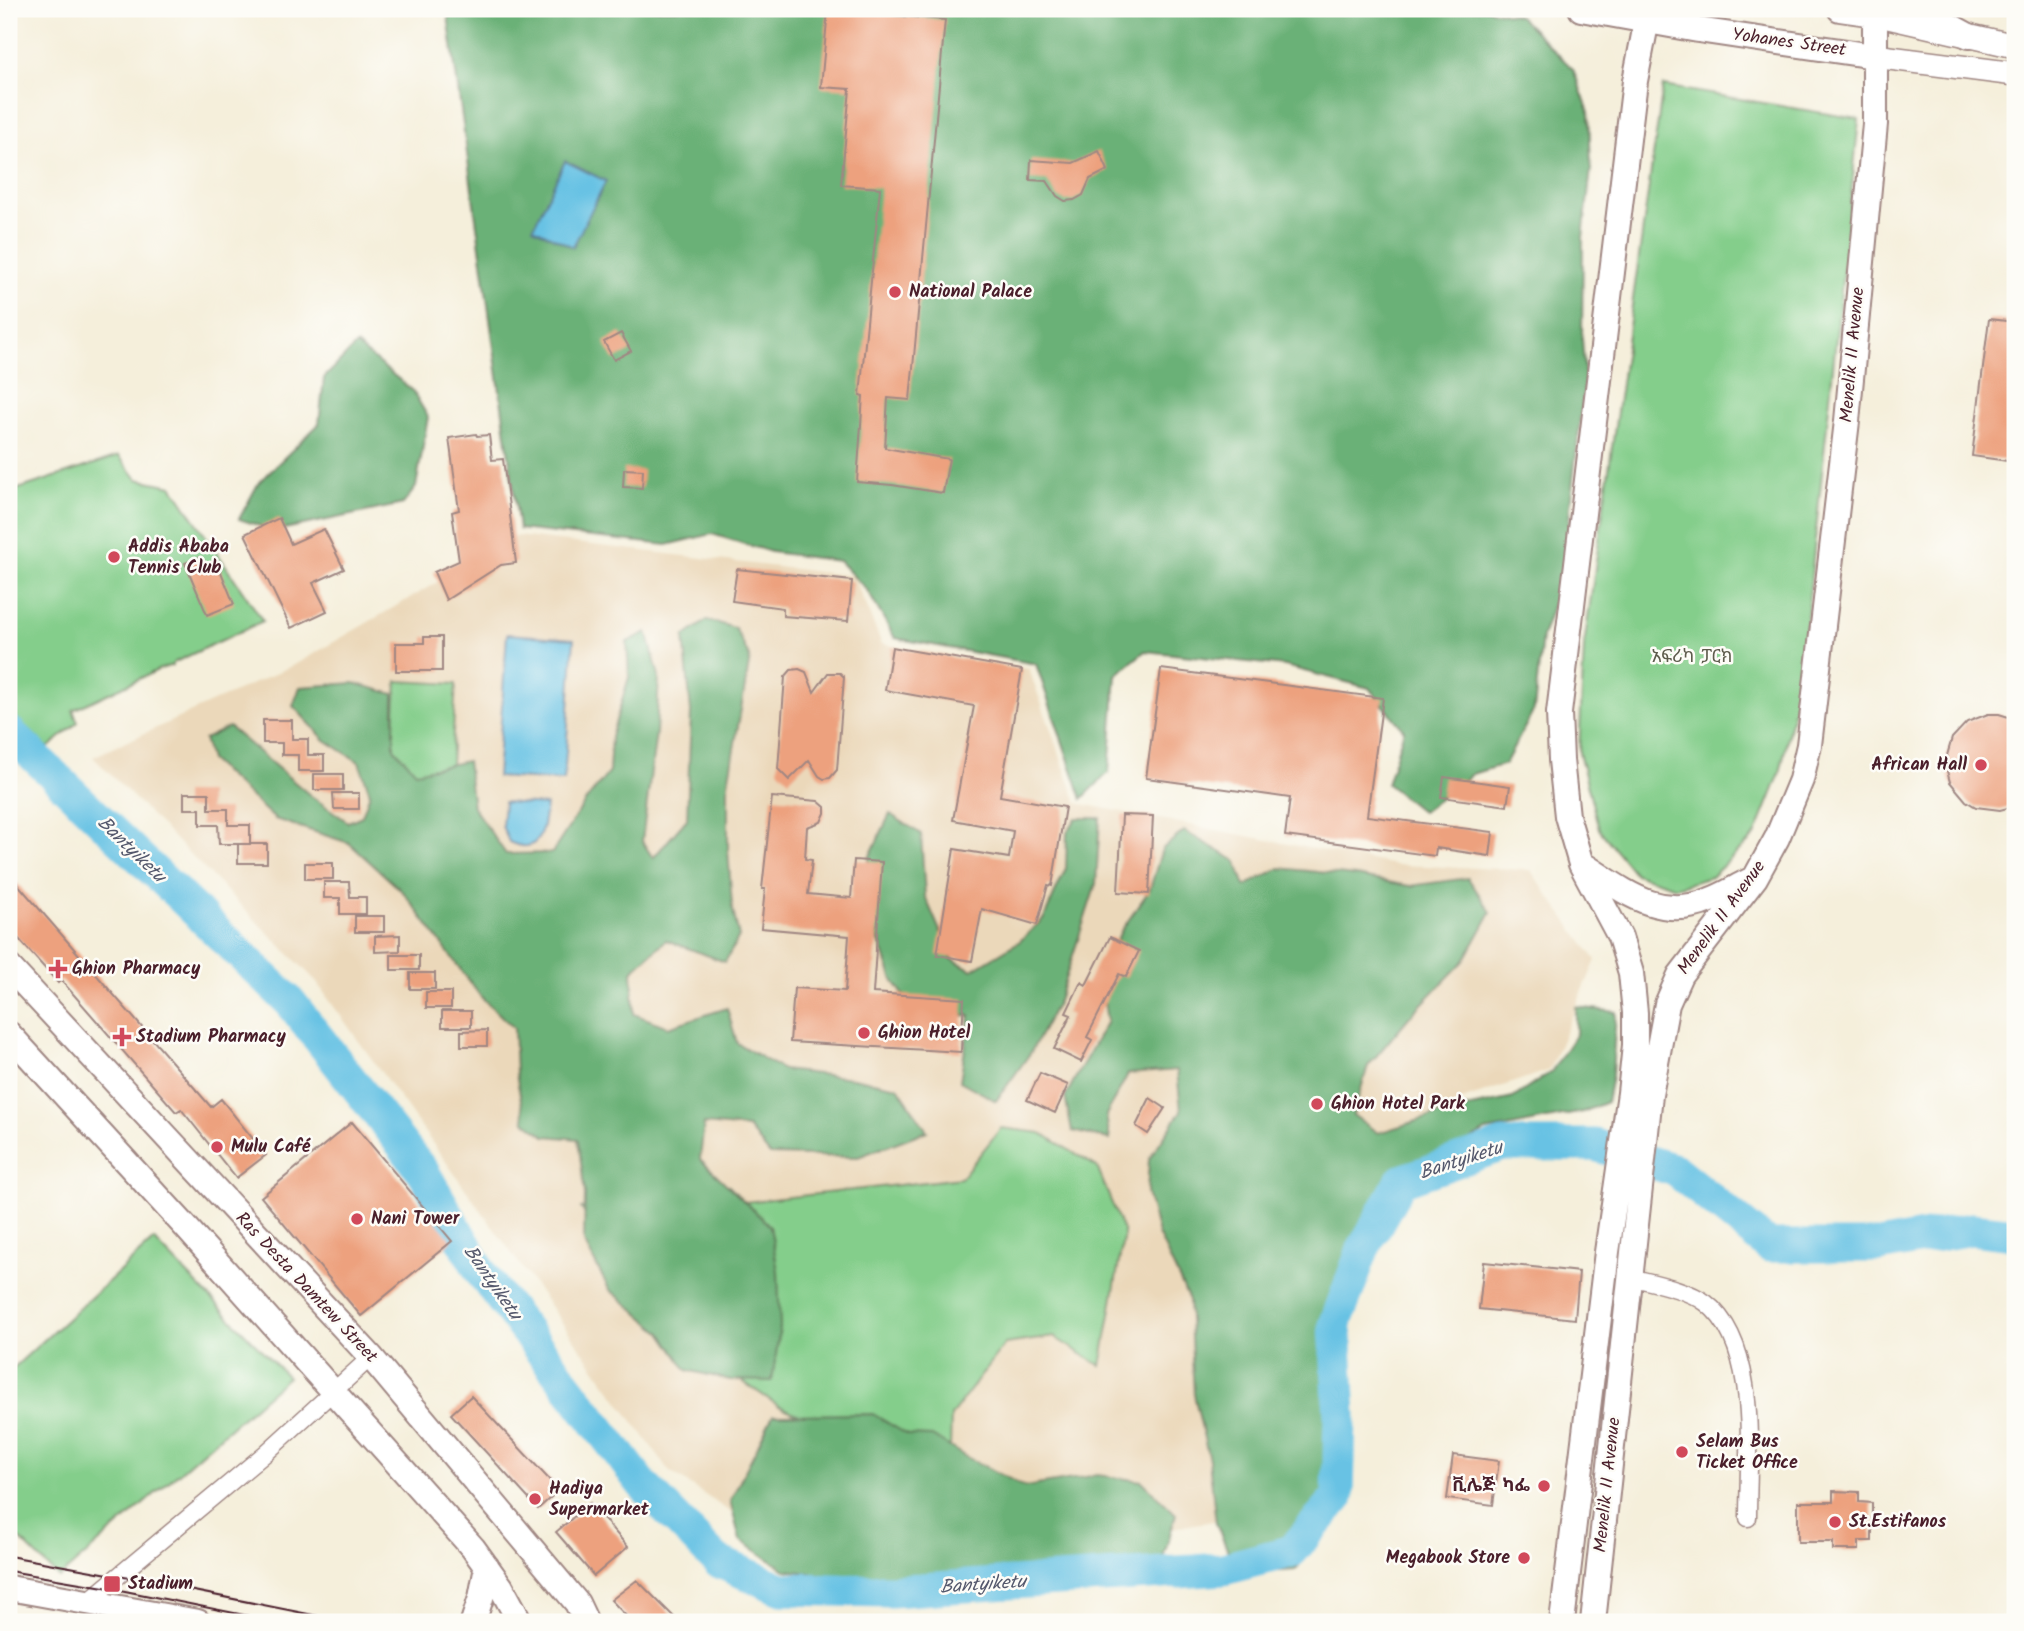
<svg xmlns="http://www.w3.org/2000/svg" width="2024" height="1631" font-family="Kalam,'Noto Sans Ethiopic',sans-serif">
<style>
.built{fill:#ebd8ba}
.green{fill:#84ce8b;stroke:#67765b;stroke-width:2}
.forest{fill:#6bb177;stroke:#5a6851;stroke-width:2}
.water{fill:#67c2e4;stroke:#587088;stroke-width:2}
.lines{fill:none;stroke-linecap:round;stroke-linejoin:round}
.river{stroke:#67c2e4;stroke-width:33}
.building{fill:#eda17e}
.street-casing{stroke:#a08783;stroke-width:19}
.secondary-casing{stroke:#a08783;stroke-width:26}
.primary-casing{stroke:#a08783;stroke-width:28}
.street{stroke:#fff;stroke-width:16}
.secondary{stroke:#fff;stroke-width:23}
.primary{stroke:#fff;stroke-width:24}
.tram{stroke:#4a1f2b;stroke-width:2}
.poi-dot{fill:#d1495b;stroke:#fdfcf7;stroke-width:2.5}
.labels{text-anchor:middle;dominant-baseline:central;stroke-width:5;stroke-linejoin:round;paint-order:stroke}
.street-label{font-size:18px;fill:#4a1f2b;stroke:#fdfcf7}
.poi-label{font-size:18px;font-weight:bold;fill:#4a1f2b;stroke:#fdfcf7;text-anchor:start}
.park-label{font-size:18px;fill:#5e5c4d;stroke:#fdfcf7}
.water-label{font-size:19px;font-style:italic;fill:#54586c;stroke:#fdfcf7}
</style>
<rect width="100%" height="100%" fill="#fdfcf7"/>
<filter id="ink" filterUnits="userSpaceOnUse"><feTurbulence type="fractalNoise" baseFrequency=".0143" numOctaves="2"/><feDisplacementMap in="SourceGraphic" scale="14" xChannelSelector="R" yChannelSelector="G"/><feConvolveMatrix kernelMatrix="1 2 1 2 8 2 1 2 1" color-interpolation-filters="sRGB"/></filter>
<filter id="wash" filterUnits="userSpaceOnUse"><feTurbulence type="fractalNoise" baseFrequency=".00686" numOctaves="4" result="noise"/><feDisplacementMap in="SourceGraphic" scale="28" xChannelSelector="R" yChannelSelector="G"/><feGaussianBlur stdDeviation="1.57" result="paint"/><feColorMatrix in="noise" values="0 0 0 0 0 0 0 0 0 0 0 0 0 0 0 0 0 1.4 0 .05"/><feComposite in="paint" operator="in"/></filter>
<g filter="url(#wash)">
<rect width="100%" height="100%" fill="#f5efdb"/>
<path class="built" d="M517,536L853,576L882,644L1029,669L1077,803L1396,865L1530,870L1596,960L1549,1070L1462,1100L1382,1153L1278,1510L1084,1543L793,1554L669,1471L314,979L93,757L296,664Z"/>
<path class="green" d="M1663,86L1859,119L1801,674L1780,773L1755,836L1711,877L1676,887L1635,874L1599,829L1579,753L1584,646Z
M119,456L137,479L172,486L263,621L173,663V665L160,669L73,710L78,722L48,748L9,711V492Z
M397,681L456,684L449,795L390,791Z
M1001,1128L1041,1133L1097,1167L1124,1233L1101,1366L1054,1337L1005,1344L951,1416L950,1449L870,1446L779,1406L655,1322L581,1208L729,1186L745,1202L961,1178Z
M154,1240L288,1377L59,1578L9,1528V1372Z"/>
<path class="forest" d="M447,9H1488L1519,16L1573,69L1589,112L1591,169L1583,238L1582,338L1585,378L1570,506L1566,565L1542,637L1534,710L1505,764L1472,774L1422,812L1387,784L1404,730L1369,688L1285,666L1145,651L1116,675L1109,772L1082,799L1036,664L895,638L867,590L839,561L771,552L712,534L667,545L519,529Z
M356,345L412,390L428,417L416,487L403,504L275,531L239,519L259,482L319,424L324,378Z
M707,620L735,628L750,658L728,783V849L732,906L739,937L725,962L666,940L632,971L634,1014L668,1027L727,1008L737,1043L783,1070L853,1078L898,1087L927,1131L858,1157L770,1155L748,1128L704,1124L700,1159L770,1226L778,1271L780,1328L772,1381L730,1380L687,1370L661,1332L609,1289L584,1242L585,1194L578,1139L545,1136L525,1121L516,1074L514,1028L481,997L404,893L349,843L275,819L210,760L204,739L229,727L311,796L348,822L362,816L370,793L359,762L325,740L293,706L300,687L354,683L394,694V748L416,772L467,761L473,807L506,854L552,853L585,802L609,772L611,737L629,677L627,642L647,632L659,676L656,733L642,841L653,858L687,819L691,712L684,637Z
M890,814L921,834L925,896L952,959L972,970L1020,941L1044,918L1066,868L1067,833L1076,818H1100L1096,884L1058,1001L1031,1052L996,1101L960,1081L970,1016L916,1013L893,980L872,921L869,858Z
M1184,831L1236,861L1245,886L1280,868L1355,876L1410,886L1468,878L1491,912L1464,961L1410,1016L1368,1066L1353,1115L1378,1133L1443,1113L1513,1098L1551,1072L1576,1034V1007L1616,1012L1612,1076L1607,1102L1583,1112L1486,1131L1422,1168L1372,1219L1349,1295V1365L1343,1429L1321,1539L1295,1570L1237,1573L1216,1523L1209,1460L1194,1394L1189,1300L1158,1234L1147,1193L1149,1159L1181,1111L1177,1070L1128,1074L1106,1115L1110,1140L1072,1131L1065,1097L1107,1021L1100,975L1121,931L1150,889L1162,849Z
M873,1414L908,1435L932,1436L966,1457L1025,1487L1097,1475L1142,1481L1176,1514L1161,1565L1104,1570L1021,1586L861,1579L785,1570L740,1540L730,1501L773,1415Z"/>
<path class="water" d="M565,161L606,181L573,247L533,228Z
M507,634L574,639L564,781L497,777Z
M504,802L546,805C543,829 541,857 509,842L502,826Z"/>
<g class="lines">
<path class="river" d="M9,732L291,1003L424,1173L482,1274L643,1485L717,1561L781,1589L891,1591L1223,1569L1292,1551L1338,1497L1340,1416L1335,1325L1363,1249L1401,1181L1503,1145H1595L1675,1170L1769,1246H1879L1971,1229L2015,1234"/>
</g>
<g id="blocks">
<path class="building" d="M828,9L945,20L910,400L888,398L885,448L949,459L943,493L892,485L857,482L863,396L860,395L880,188L841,185L850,89L821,87Z
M1099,151L1108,170L1090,179L1083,195L1074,200L1065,201L1057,196L1047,181L1030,180L1031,160L1073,163Z
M1989,319L2015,322V409L2008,461L1972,456Z
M621,333L631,351L614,360L604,342Z
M476,434L477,436L489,435L492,460L503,459L516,563L501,565L446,600L434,572L459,561L452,512L459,510L449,438Z
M624,469L643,470L642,488L623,487Z
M279,518L291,544L324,529L344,569L313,583L327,611L291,628L245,534Z
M200,557L206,572L219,567L234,604L207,615L185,563Z
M737,569L852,581L848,621L783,616V608L732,601Z
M424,637H442V671H396V643H424Z
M892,647L1022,670L1000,796L1065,807L1052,886L1048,885L1037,925L982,909L972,961L937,955L954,849L1009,858L1013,831L953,820L974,706L885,690Z
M799,669L806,672L814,692L828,673H840L844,677L837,770L830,778L824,779L819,776L809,760L789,780L778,769L785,677L791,670Z
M1161,669L1383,698L1367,816L1493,832L1490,856L1436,848L1435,856L1285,836L1290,798L1146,778Z
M1988,714H1999L2015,719V806L2000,810L1976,807L1966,801L1950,782L1947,771L1946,759L1952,738L1967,722Z
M263,720H292V739H308V755H324V771H298V755H282V743H263Z
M314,774H343V790H314Z
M1444,777L1510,786L1507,806L1441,797Z
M184,793H209V809H228V825H250V844H219L218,825H200V809H184Z
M333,793H359V809H334Z
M772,797L818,801L825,807V813L821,822L807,827L805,859L812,860L808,894L851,898L854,860L882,862L873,993L964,999L961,1052L790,1042L794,988L845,991L849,936L761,928L765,889H762Z
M1122,815L1153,816L1149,894L1118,892Z
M238,844H267V863H238Z
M305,863H333V879H305Z
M9,874L211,1107L221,1099L266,1155L236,1178L181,1109L176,1112L61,980L58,983L9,928Z
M324,882H349L350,897H366V914H340V898H324Z
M355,916H384V932H355Z
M400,935V951L375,952V936Z
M1110,937L1139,951L1126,977L1119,974L1087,1037L1092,1040L1081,1062L1054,1049L1071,1015L1066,1013L1081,982L1086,985Z
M391,955H419V970H391Z
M410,973H435V989H410Z
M426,992H451V1008H426Z
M442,1011H471V1027H442Z
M487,1030V1046H461V1031Z
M1040,1073L1068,1085L1055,1113L1027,1100Z
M1150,1098L1165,1108L1148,1134L1136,1126Z
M352,1122L452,1241L361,1316L261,1197Z
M1484,1262L1579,1272L1575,1319L1479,1309Z
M471,1396L559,1490L538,1509L451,1414Z
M1453,1455L1499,1461L1493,1505L1447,1499Z
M1833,1491L1859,1492V1502L1872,1503V1541H1859V1550H1833V1542H1798V1502H1833Z
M590,1503L628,1547L594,1576L556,1532Z
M637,1580L679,1622H632L611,1600Z"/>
</g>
</g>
<g filter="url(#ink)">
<use href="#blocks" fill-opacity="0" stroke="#a08783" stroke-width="2"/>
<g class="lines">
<defs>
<path id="street" d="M1630,1277C1653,1283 1687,1289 1706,1303C1760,1344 1748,1457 1748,1518
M87,1602L267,1452L371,1357"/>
<path id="secondary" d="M1875,14L2015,46
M1874,56L2015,74"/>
<path id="primary" d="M1581,9L1698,30L1874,56
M1840,9L1875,14
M1919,9L1969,36
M1582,864C1623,890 1659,922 1710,900C1724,895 1736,887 1749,881
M9,967L371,1357L577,1603L586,1622
M9,1034L184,1225L473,1548L501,1587L520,1622
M9,1588L198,1622
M473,1622L481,1598L487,1567
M1562,1622L1607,1252L1630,1093L1635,1045V1013L1631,973L1620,937L1581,864L1567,816L1561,760L1559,713L1635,81L1649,9
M1593,1622L1650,1095L1667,1004L1680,975L1755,878L1777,838L1801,780L1809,745L1847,421L1875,124V9"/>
</defs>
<use href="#street" class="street-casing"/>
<use href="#secondary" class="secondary-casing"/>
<use href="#primary" class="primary-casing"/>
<use href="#street" class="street"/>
<use href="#secondary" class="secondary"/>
<use href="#primary" class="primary"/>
<path class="tram" d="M9,1556L114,1575L348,1622
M9,1571L110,1588L279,1622"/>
</g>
</g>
<g class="poi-dot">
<circle cx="895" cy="292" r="7"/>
<circle cx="114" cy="557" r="7"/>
<circle cx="1981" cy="765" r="7"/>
<path d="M54.5 958.5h7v7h7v7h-7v7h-7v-7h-7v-7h7z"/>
<circle cx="864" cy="1033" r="7"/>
<path d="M118.5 1026.5h7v7h7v7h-7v7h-7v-7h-7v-7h7z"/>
<circle cx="1317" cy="1104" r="7"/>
<circle cx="217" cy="1147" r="7"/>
<circle cx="357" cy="1219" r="7"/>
<circle cx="1682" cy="1452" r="7"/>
<circle cx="1544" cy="1486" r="7"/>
<circle cx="535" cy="1499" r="7"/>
<circle cx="1835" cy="1522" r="7"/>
<circle cx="1524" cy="1558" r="7"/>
<rect x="103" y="1575" width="18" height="18" rx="3.5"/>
</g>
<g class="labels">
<g class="street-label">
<text transform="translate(1789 43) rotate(8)">Yohanes Street</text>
<text transform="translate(1853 355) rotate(-85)">Menelik II Avenue</text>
<text transform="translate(1722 918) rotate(-54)">Menelik II Avenue</text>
<text transform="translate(306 1288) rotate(47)">Ras Desta Damtew Street</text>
<text transform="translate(1608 1485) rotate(-84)">Menelik II Avenue</text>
</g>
<g class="poi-label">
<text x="909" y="292">National Palace</text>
<text x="128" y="547">Addis Ababa<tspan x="128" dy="21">Tennis Club</tspan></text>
<text x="1967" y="765" text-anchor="end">African Hall</text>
<text x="72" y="969">Ghion Pharmacy</text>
<text x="878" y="1033">Ghion Hotel</text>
<text x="136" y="1037">Stadium Pharmacy</text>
<text x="1331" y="1104">Ghion Hotel Park</text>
<text x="231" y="1147">Mulu Café</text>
<text x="371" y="1219">Nani Tower</text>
<text x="1696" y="1442">Selam Bus<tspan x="1696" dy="21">Ticket Office</tspan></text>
<text x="1530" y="1486" text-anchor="end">ቪሌጅ ካፌ</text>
<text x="549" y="1489">Hadiya<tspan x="549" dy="21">Supermarket</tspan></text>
<text x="1849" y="1522">St.Estifanos</text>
<text x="1510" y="1558" text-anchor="end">Megabook Store</text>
<text x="128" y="1584">Stadium</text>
</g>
<g class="park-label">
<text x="1692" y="657">አፍሪካ ፓርክ</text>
</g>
<g class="water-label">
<text transform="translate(131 850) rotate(44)">Bantyiketu</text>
<text transform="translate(1461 1161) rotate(-18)">Bantyiketu</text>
<text transform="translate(492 1283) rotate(55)">Bantyiketu</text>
<text transform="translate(983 1585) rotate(-4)">Bantyiketu</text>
</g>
</g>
<rect width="2024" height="1631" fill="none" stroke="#fdfcf7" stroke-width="35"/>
</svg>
